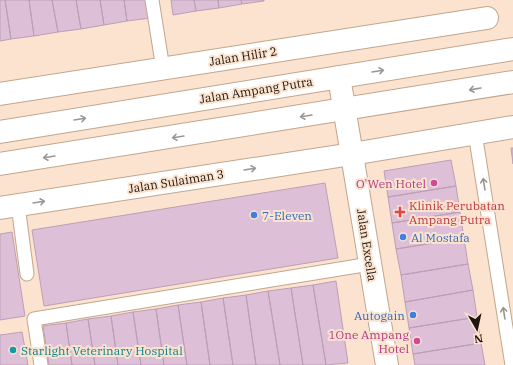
<svg xmlns="http://www.w3.org/2000/svg" width="513" height="365" font-family="'IBM Plex Serif',serif">
<style>
.building{fill:#ddc0d8;stroke:#bc9fb7}
.lines{fill:none;stroke-linecap:round;stroke-linejoin:round}
.lane-casing{stroke:#c2a68d;stroke-width:15}
.street-casing{stroke:#c2a68d;stroke-width:24}
.secondary-casing{stroke:#c2a68d;stroke-width:24}
.lane{stroke:#fff;stroke-width:13}
.street{stroke:#fff;stroke-width:22}
.secondary{stroke:#fff;stroke-width:22}
.oneway{stroke:#9b9692}
.hotel-dot{fill:#d1479c;stroke:#fbe3cf;stroke-width:1.5}
.health-dot{fill:#e0444e;stroke:#fbe3cf;stroke-width:1.5}
.shop-dot{fill:#3f7fe0;stroke:#fbe3cf;stroke-width:1.5}
.culture-dot{fill:#0f9aa8;stroke:#fbe3cf;stroke-width:1.5}
.labels{text-anchor:middle;dominant-baseline:central;stroke-width:4;stroke-linejoin:round;paint-order:stroke}
.street-label{font-size:12px;fill:#20160d;stroke:#fbe3cf}
.hotel-label{font-size:12px;fill:#b23c85;stroke:#fbe3cf;text-anchor:end}
.health-label{font-size:12px;fill:#be3a42;stroke:#fbe3cf;text-anchor:start}
.shop-label{font-size:12px;fill:#366cbe;stroke:#fbe3cf;text-anchor:start}
.culture-label{font-size:12px;fill:#0d838f;stroke:#fbe3cf;text-anchor:start}
</style>
<rect width="100%" height="100%" fill="#fbe3cf"/>
<path class="building" d="M0,0H5L11,39L0,41Z
M5,0H29L34,36L11,39Z
M29,0H52L58,32L34,36Z
M52,0H76L81,29L58,32Z
M76,0H100L104,25L81,29Z
M100,0H124L127,21L104,25Z
M124,0H148L151,18L127,21Z
M171,0H194L196,11L173,15Z
M194,0H218L219,8L196,11Z
M218,0H241L242,4L219,8Z
M241,0H264V1L242,4Z
M511,148H513V164Z
M451,160L456,186L388,197L384,171Z
M325,183L338,258L44,306L32,230Z
M456,186L460,212L392,223L388,197Z
M460,212L464,238L396,249L392,223Z
M12,232L25,316L0,320V234Z
M464,238L468,264L401,275L396,249Z
M468,264L473,290L405,302L401,275Z
M336,281L348,363L326,365L313,285Z
M313,285L326,365H303L291,288Z
M291,288L303,365H280L268,291Z
M473,290L477,317L409,328L405,302Z
M268,291L280,365H256L246,295Z
M246,295L256,365H233L223,298Z
M223,298L233,365H210L201,302Z
M201,302L210,365H187L178,305Z
M178,305L187,365H164L156,309Z
M156,309L164,365H141L133,312Z
M133,312L141,365H118L111,316Z
M111,316L118,365H95L88,319Z
M477,317L481,343L413,354L409,328Z
M88,319L95,365H72L66,323Z
M66,323L72,365H49L43,326Z
M22,332L28,365H0V335Z
M481,343L485,365H415L413,354Z"/>
<g class="lines">
<defs>
<path id="lane" d="M152,0L163,69
M475,133L512,365
M18,205L27,274
M41,365L34,319L370,264"/>
<path id="street" d="M339,77L387,365
M0,94L487,18
M0,208L352,154L513,127"/>
<path id="secondary" d="M0,132L513,49
M0,164L513,82"/>
</defs>
<use href="#lane" class="lane-casing"/>
<use href="#street" class="street-casing"/>
<use href="#secondary" class="secondary-casing"/>
<use href="#lane" class="lane"/>
<use href="#street" class="street"/>
<use href="#secondary" class="secondary"/>
</g>
<defs><path id="oneway-shaft" d="M-6 0H5M1.5-3L5.5 0L1.5 3" fill="none" stroke-width="1.6" stroke-linecap="round" stroke-linejoin="round"/></defs>
<g class="oneway">
<use href="#oneway-shaft" transform="translate(378 71) rotate(-9)"/>
<use href="#oneway-shaft" transform="translate(475 89) rotate(170)"/>
<use href="#oneway-shaft" transform="translate(306 116) rotate(171)"/>
<use href="#oneway-shaft" transform="translate(80 119) rotate(-9)"/>
<use href="#oneway-shaft" transform="translate(178 137) rotate(171)"/>
<use href="#oneway-shaft" transform="translate(49 157) rotate(171)"/>
<use href="#oneway-shaft" transform="translate(250 169) rotate(-9)"/>
<use href="#oneway-shaft" transform="translate(484 184) rotate(-99)"/>
<use href="#oneway-shaft" transform="translate(39 202) rotate(-9)"/>
<use href="#oneway-shaft" transform="translate(504 313) rotate(-99)"/>
</g>
<g class="hotel-dot">
<circle cx="434" cy="183" r="4"/>
<circle cx="417" cy="341" r="4"/>
</g>
<path class="health-dot" d="M398 206h4v4h4v4h-4v4h-4v-4h-4v-4h4z"/>
<g class="shop-dot">
<circle cx="254" cy="215" r="4"/>
<circle cx="403" cy="237" r="4"/>
<circle cx="413" cy="315" r="4"/>
</g>
<circle class="culture-dot" cx="13" cy="350" r="4"/>
<g class="labels">
<g class="street-label">
<text transform="translate(243 56) rotate(-9)">Jalan Hilir 2</text>
<text transform="translate(256 90) rotate(-9)">Jalan Ampang Putra</text>
<text transform="translate(176 181) rotate(-9)">Jalan Sulaiman 3</text>
<text transform="translate(367 245) rotate(81)">Jalan Excella</text>
</g>
<g class="hotel-label">
<text x="426" y="183">O'Wen Hotel</text>
<text x="409" y="334">1One Ampang<tspan x="409" dy="14">Hotel</tspan></text>
</g>
<g class="health-label">
<text x="409" y="205">Klinik Perubatan<tspan x="409" dy="14">Ampang Putra</tspan></text>
</g>
<g class="shop-label">
<text x="262" y="215">7-Eleven</text>
<text x="411" y="237">Al Mostafa</text>
<text x="405" y="315" text-anchor="end">Autogain</text>
</g>
<g class="culture-label">
<text x="21" y="350">Starlight Veterinary Hospital</text>
</g>
</g>
<g transform="translate(477 329) rotate(171)" stroke="#fbe3cf" stroke-width="3" paint-order="stroke">
<path d="M0-3L7 15L0 10L-7 15Z" fill="#20160d"/>
<text y="-6" font-size="11" font-weight="bold" text-anchor="middle" fill="#20160d">N</text>
</g>
</svg>
